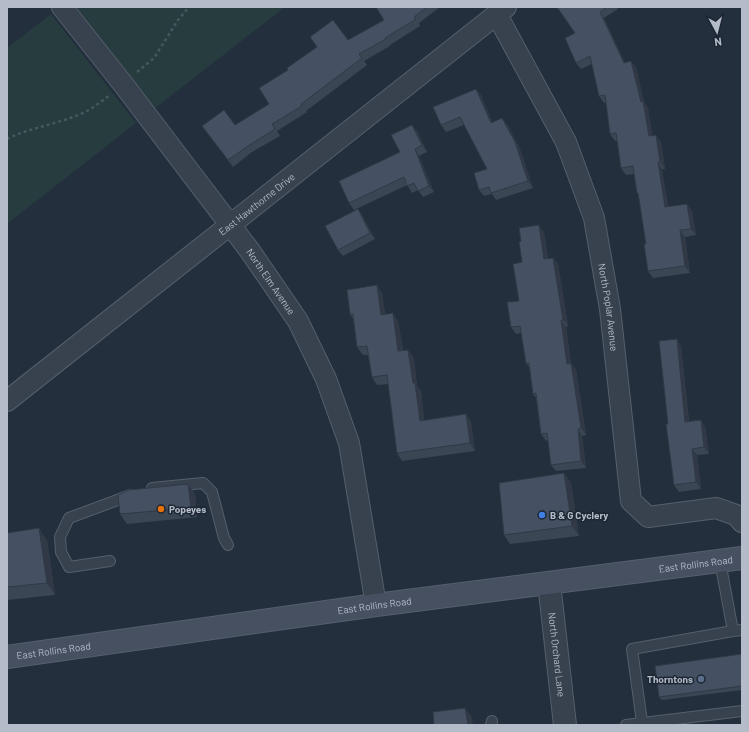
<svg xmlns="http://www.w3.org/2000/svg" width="749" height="732" font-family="Barlow,sans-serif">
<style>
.green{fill:#263c3f}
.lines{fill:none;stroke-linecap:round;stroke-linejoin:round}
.service-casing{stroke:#565f6c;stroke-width:12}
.minor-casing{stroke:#565f6c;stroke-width:22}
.tertiary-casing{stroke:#565f6c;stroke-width:24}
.secondary-casing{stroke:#565f6c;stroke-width:24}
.path{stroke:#44595c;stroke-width:2.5;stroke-dasharray:3 3;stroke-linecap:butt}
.service{stroke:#38414e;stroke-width:10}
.minor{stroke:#38414e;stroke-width:20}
.tertiary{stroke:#38414e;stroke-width:22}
.secondary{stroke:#465061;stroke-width:22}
.wall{fill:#3b4654}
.shaded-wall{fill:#303945}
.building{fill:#455162;stroke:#303945}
.food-dot{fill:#e8710a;stroke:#1d2633;stroke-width:1.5}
.shop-dot{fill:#3f7fe0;stroke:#1d2633;stroke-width:1.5}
.service-dot{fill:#5c6f8a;stroke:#1d2633;stroke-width:1.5}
.labels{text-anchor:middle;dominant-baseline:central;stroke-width:3;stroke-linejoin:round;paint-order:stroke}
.street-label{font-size:10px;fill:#b4bcc9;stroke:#1d2633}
.poi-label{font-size:10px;font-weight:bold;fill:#b4bcc9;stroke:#1d2633;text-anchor:start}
</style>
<rect width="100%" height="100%" fill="#242f3e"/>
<path class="green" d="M76,7H285L154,109Z
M51,14L136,123L7,224V48Z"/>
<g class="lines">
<defs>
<path id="service" d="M152,488L203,483L212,492L224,538L228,545
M110,561L69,567L61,552L60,537L69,518L131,495
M720,561L733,631L742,630
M642,722L632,649L733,631
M491,725L492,721
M626,725L742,711"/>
<g id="minor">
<path id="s1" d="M62,7L123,84L250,251L298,321L326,379L349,443L376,605"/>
<path id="s2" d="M497,15L566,142L594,218L610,309L631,501L648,517L716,508L736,515L742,522"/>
<path id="s3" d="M7,401L506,7"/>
</g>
<g id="tertiary">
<path id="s4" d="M549,583L565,725"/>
</g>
<g id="secondary">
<path id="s5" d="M7,657L376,605L742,558"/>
</g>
</defs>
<use href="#service" class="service-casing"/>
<use href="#minor" class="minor-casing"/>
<use href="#tertiary" class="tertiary-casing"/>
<use href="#secondary" class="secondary-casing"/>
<path class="path" d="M137,72L154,58L178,20L189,7
M7,139C31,127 59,124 83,113C92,109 100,102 109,96"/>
<use href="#service" class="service"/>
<use href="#minor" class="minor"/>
<use href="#tertiary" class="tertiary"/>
<use href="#secondary" class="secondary"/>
</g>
<path class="wall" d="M376,7H440L419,23L420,26L390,45V46L364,61L367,65L306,111L307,112L277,131L280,136L252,152L233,167L202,126L235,125L269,104L348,40L384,20Z
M557,7H616L618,9L604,18L625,63L631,61L636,68L644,102L648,108L652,136L661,142L665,169H662L668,207L692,211L696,235L685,237L690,273L653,278L648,271L646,244L639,195L637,193L634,174L626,175L621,168L617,141H615L610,134L606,102L604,103L599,96L592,64L581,69L576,63L575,33Z
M481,95L492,123L507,124L520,149L533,188L496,200L492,194L484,196L479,190L487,169L464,125L446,132L441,125Z
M417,131L427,152L419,156L434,192L423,197L418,190L412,193L407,185L354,210L349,203L400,152Z
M358,209L362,215L375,239L343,256L338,250Z
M544,232L548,258H553L558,264L568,326L566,327L571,363L576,370L586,435L582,436L586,468L556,471L551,465L548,440L546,441L541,434L536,398L533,394L530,369L526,363L521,333L516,334L511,327L519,301L522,262L521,241Z
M382,293L385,314L398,321L403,350H408L414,358L417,386L421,391L424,420L466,414L471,422L475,451L402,461L397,453L388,384L377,385L372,377L368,355H363L357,347L353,319L350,314Z
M681,346L689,421L701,420L705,427L709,454L697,455L701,489L679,492L674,485L668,424Z
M564,473L571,483L579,536L510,544L504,535Z
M188,484L195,494L197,517L127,524L120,514Z
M7,533L47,540L55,595L7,600Z
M742,654V690L662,700L659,697Z"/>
<path class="shaded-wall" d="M600,12L604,18L628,70L624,63Z
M631,61L636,68L644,102L648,108L654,143L649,136Z
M476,89L481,95L496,130L491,123Z
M502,118L507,124L520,149L533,188L528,181Z
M412,125L417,131L427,152L422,145Z
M656,135L661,142L665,169L660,162Z
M415,149L419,156L434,192L429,186Z
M658,162L662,169L670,214L665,207Z
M687,204L692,211L696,235L691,229Z
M358,209L362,215L375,239L370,233Z
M539,225L544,232L549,266L544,259Z
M680,230L685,237L690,273L685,266Z
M553,258L558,264L568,326L563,320Z
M377,285L382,293L386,323L381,315Z
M393,313L398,321L404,359L398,351Z
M561,320L566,327L572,371L567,364Z
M677,339L681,346L689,428L685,422Z
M408,350L414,358L417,386L421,391L425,429L420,421L413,383Z
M571,363L576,370L586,435L581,428Z
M466,414L471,422L475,451L470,443Z
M701,420L705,427L709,454L704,447Z
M578,429L582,436L586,468L581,461Z
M692,449L697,455L701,489L696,482Z
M564,473L571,483L579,536L572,526Z
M188,484L195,494L197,517L191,508Z
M39,528L47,540L55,595L47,583Z
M465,708L472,717L473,725H468Z"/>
<path class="building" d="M376,7H427L414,17L416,19L385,38L386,39L359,54L362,58L301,104L302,106L272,124L275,129L248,146L228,160L202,126L224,110L235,125L269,104L259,88L288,70L287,68L317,47L310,37L333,20L348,40L384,20Z
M557,7H607L600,12L624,63L631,61L641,102L643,101L649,136L656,135L660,162H658L665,207L687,204L691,229L680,230L685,266L648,271L644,244H646L638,193H637L633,166L621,168L616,133L610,134L605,95L599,96L590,56L576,63L565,38L575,33Z
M476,89L491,123L502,118L515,142L528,181L491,193L489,187L479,190L474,173L487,169L460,117L441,125L433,107Z
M412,125L422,145L415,149L429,186L418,191L414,183L407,186L404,177L349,203L339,181L400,152L391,135Z
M358,209L370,233L338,250L325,226Z
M539,225L544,259L553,258L563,320H561L567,364L571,363L581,428L578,429L581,461L551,465L547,433L541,434L536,393L533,394L529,363H526L520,326L511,327L507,302L519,301L513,264L522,262L519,242L521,241L519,228Z
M377,285L381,315L393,313L398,351L408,350L413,383H415L420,421L466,414L470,443L397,453L387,375L372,377L367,346L357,347L353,314H350L347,290Z
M677,339L685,422L701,420L704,447L692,449L696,482L674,485L666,424H668L659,341Z
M564,473L572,526L504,535L499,483Z
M188,484L191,508L120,514L118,495L129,490Z
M39,528L47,583L7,587V533Z
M742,654V686L659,697L655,666Z
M465,708L468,725H434L433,712Z"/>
<circle class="food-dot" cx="161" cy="509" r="4"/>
<circle class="shop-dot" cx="542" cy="515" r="4"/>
<circle class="service-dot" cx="701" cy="679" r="4"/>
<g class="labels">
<g class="street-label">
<text stroke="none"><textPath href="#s3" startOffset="318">East Hawthorne Drive</textPath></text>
<text stroke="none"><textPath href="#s1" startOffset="345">North Elm Avenue</textPath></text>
<text stroke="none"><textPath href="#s2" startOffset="316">North Poplar Avenue</textPath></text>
<text stroke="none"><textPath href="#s5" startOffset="695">East Rollins Road</textPath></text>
<text stroke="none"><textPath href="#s5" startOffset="371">East Rollins Road</textPath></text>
<text stroke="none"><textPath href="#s5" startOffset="47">East Rollins Road</textPath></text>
<text stroke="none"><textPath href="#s4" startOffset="72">North Orchard Lane</textPath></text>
</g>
<g class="poi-label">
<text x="169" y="509">Popeyes</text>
<text x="550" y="515">B &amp; G Cyclery</text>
<text x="693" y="679" text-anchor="end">Thorntons</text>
</g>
</g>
<rect width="749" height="732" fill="none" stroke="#b4bcc9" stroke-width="16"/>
<g transform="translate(717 32) rotate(173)" stroke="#1d2633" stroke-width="3" paint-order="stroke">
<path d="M0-3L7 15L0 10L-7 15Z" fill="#b4bcc9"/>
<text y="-6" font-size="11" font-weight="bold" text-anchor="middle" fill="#b4bcc9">N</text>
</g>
</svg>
